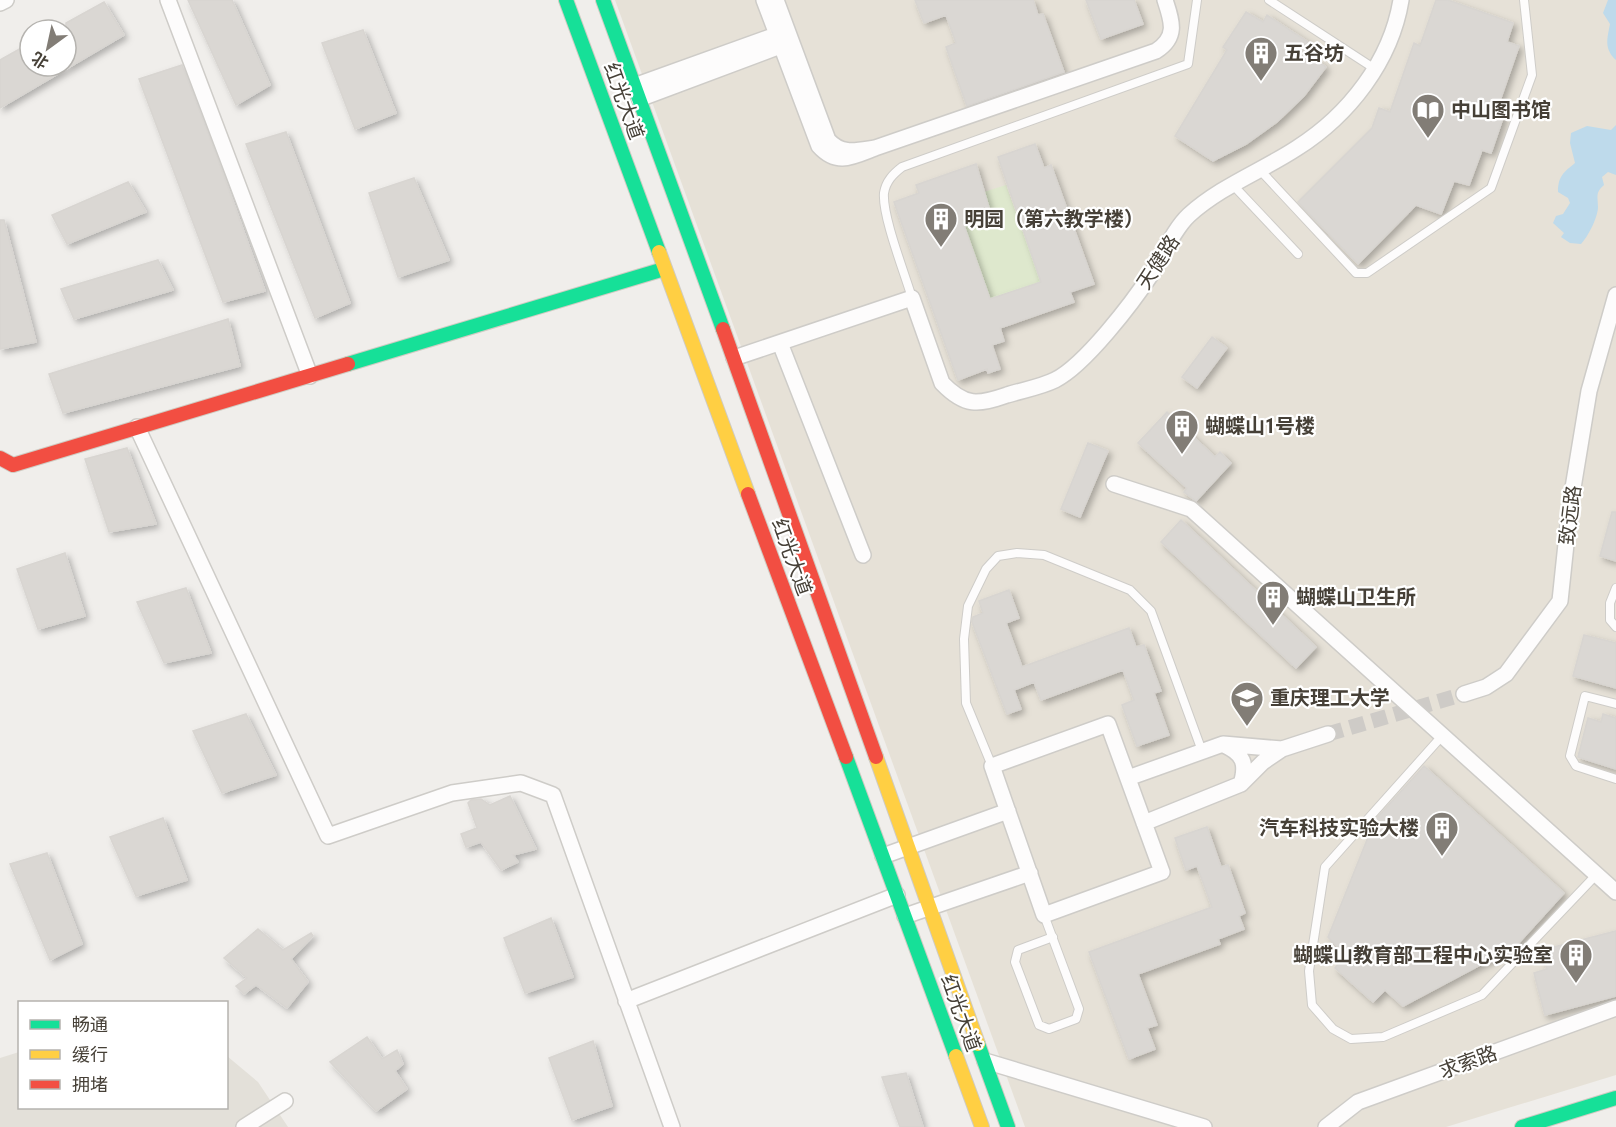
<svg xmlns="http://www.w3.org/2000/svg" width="1616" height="1127" font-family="'Roboto Condensed','Noto Sans SC',sans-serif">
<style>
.residential{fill:#e3e0d9}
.education{fill:#e6e1d7}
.green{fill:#dee8cd}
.water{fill:#bedaeb}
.building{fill:#dad7d3;stroke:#d8d5d1;stroke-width:1.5;filter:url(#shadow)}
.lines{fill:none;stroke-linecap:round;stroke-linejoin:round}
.street-tunnel{stroke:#cecbc7;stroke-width:15;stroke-dasharray:15 8;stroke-linecap:butt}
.lane-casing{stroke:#ceccc8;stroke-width:10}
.street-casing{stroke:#ceccc8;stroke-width:18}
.fast-casing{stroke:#cfcbc2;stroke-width:16}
.slow-casing{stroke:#cfcbc2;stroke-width:16}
.jam-casing{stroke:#cfcbc2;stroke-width:16}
.lane{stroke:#fdfcfc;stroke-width:8}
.street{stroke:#fdfcfc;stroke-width:15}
.fast{stroke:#16e098;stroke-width:14}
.slow{stroke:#ffcf43;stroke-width:14}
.jam{stroke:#f24e42;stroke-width:14}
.labels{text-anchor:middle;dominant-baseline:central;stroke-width:4.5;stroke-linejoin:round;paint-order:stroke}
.poi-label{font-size:20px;font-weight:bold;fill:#464037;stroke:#fff;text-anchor:start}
.street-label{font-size:20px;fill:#464037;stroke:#fff}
</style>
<defs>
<filter id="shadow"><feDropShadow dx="3.5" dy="3.5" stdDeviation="3" flood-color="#0004"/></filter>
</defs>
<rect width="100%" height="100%" fill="#f0eeeb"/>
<path class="residential" d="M19,1052L20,1108H226L227,1056L258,1082L288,1127H0V1058Z"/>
<path class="education" d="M615,0H1616V1075L1446,1127H1025Z"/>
<path class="green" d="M1006,185L1041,282L990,299L956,204L990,211L984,192Z"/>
<path class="water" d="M1608,0H1616V60C1604,49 1607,39 1610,24L1603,13Z
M1616,125V175L1608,172L1602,177L1604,185C1595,193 1598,196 1598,207C1598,217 1588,237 1581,244L1570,243L1561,237L1564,233L1553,223L1556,216L1563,214L1570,203L1568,198L1558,192C1558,176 1564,172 1575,163L1570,143L1571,133L1587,126L1611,130Z"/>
<path class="building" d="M188,0H232L270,85L236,105Z
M915,0H1033L1038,15L1043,14L1064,72L967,106L946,47L956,43L946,15L924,23Z
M1086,0H1134L1143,24L1101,39Z
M1436,0H1448L1513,23L1507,42L1519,46L1496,112L1504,115L1491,153L1482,150L1469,185L1454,181L1441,214L1416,205L1358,264L1298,202L1372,128L1379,108L1390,112L1414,43L1420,46Z
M104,2L124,35L0,108V60L30,43V66H66V23Z
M1246,12L1263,22L1267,15L1314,46L1308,55L1326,67L1304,96L1277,122L1246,144L1213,161L1175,136L1227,50L1223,47Z
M363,30L396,113L355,129L322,43Z
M182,65L216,154L265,291L223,302L139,79Z
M286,132L350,303L315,318L246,144Z
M1035,144L1044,168L1051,165L1094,284L1070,292L1074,302L1000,328L1004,341L992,345L1000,369L988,373L987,369L958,380L894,202L919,193L916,185L976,164L990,211L962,220L990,299L1041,282L998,157Z
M414,178L449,260L398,277L369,193Z
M128,182L146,212L67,244L52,215Z
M0,220H4L36,342L0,349Z
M158,260L173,290L74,319L61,289Z
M228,319L240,366L63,413L49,374Z
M1212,337L1227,348L1197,388L1182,377Z
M1167,412L1215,457L1220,452L1231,463L1196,501L1184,492L1187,488L1138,443Z
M1088,443L1108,451L1080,517L1061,509Z
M127,448L156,524L109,532L85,459Z
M1612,512H1616V561L1600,556Z
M1181,520L1316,647L1296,668L1161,542Z
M65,553L85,616L38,629L17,569Z
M186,588L211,653L164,663L137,602Z
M1009,590L1019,618L1006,623L1022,667L1129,628L1136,647L1144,645L1161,691L1154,693L1169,735L1137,746L1122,705L1134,700L1123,670L1041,700L1034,682L1014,690L1021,709L1007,714L972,622L973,617L983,613L979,601Z
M1584,635L1616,643V688L1573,676Z
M246,714L276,775L222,793L193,731Z
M1603,714L1616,718V769L1578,757L1588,718L1601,722Z
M1424,766L1564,893L1516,946L1403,1006L1385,990L1373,1002L1335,968L1346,955L1328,937L1375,820Z
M510,796L536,849L513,855L518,862L501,870L481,842L466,847L461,834L477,828L468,803L471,800L481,799L490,805Z
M163,818L187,880L136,896L110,837Z
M1207,827L1221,867L1228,865L1245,913L1239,916L1244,929L1218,939L1220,944L1138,974L1157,1025L1147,1028L1155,1049L1129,1059L1089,952L1212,907L1197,866L1186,870L1175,838Z
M47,853L82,944L50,960L10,864Z
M551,918L573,977L525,993L504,938Z
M258,929L283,950L311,933L313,936L291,959L308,982L287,1008L256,985L244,994L236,986L247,978L224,958Z
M1616,931V996L1545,1015L1534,973L1547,969L1542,950Z
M367,1037L382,1059L397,1050L403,1064L395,1071L407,1089L376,1111L330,1062Z
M593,1041L612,1106L572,1120L549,1058Z
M906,1073L923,1127H900L882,1077Z"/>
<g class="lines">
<path class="street-tunnel" d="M1328,734L1464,694"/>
<defs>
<path id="lane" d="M1269,0L1375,69
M1259,169L1356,273H1367L1491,188L1532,75L1524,0
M1232,184L1298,254
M912,298C905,274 882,216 884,193C886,181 893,174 902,167L1188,64L1197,0
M1616,588L1610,603V620L1616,627
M1616,704L1585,696L1570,756L1576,766L1616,779
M1442,736L1325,867L1309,971L1312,1005L1333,1029L1351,1039L1383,1037L1482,995L1597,874
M992,766L966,703L964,639L968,606L986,569L998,556L1017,553L1044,555L1130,590L1151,611L1202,751
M1044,915L1079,1009L1076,1019L1049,1029L1039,1025L1015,962L1018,950L1053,937"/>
<path id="street" d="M168,0L310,376
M764,0L819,146C837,166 852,157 875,148C855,151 842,155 828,140L776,0
M0,3L6,0
M634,86L787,31
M639,99L791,42
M875,148L1156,51C1178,37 1172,21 1165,0
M780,343L863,555
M734,358L912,298L942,383C965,407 978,405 1007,395C1023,390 1041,387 1055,380C1085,365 1133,302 1152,273C1163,255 1174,229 1189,215C1221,186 1262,171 1297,148C1349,115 1391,61 1401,0
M137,427L328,836L452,793L521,783L553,795L672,1127
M1114,484L1191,509L1616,892
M1464,694L1486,687L1506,674L1560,601L1570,506L1589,391L1616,295
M1108,724L1162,872L1044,915L992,766Z
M1224,745C1244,754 1247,764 1241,784
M1282,749L1328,734
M1128,778L1223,744L1282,749L1263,762L1241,784L1144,823
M883,856L1008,811
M905,916L1030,873
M626,1001L897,895
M985,1061L1204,1127
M244,1127L285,1101
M1326,1127L1358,1102L1616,1008"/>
<path id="fast" d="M566,0L659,252
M603,0L723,329
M348,364L664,269
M846,757L956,1056
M978,1044L1008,1127
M1522,1127L1616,1098"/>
<path id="slow" d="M659,252L748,494
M876,757L978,1044
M956,1056L982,1127"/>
<path id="jam" d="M723,329L876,757
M0,458L13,465L348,364
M748,494L846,757"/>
</defs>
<use href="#lane" class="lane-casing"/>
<use href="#street" class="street-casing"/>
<use href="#fast" class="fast-casing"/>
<use href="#slow" class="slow-casing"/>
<use href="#jam" class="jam-casing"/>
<use href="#lane" class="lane"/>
<use href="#street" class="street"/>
<use href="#fast" class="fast"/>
<use href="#slow" class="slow"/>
<use href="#jam" class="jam"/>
</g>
<defs>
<symbol id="building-pin" viewBox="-11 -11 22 30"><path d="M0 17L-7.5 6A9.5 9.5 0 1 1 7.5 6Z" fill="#827d76" stroke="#fff"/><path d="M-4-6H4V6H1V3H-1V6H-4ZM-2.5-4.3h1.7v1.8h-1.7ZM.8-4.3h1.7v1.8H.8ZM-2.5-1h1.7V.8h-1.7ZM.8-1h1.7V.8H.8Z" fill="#fff"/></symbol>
<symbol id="library-pin" viewBox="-11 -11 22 30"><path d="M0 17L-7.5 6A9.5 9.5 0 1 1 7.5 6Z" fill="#827d76" stroke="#fff"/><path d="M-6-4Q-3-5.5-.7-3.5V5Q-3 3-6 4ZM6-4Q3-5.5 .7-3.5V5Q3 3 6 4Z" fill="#fff"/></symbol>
<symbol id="university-pin" viewBox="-11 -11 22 30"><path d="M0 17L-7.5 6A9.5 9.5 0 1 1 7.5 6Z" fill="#827d76" stroke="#fff"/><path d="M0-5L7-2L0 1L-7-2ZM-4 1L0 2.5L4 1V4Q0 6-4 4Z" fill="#fff"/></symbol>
</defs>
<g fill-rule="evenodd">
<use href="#building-pin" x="1242" y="34" width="38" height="52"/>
<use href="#library-pin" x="1409" y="91" width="38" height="52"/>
<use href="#building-pin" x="922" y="200" width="38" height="52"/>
<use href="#building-pin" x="1163" y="407" width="38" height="52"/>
<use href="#building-pin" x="1254" y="578" width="38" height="52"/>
<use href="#university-pin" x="1228" y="679" width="38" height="52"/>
<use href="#building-pin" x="1423" y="809" width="38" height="52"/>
<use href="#building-pin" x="1557" y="936" width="38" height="52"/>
</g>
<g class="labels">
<g class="poi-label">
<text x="1284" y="53">五谷坊</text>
<text x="1451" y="110">中山图书馆</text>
<text x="964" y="219">明园（第六教学楼）</text>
<text x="1205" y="426">蝴蝶山1号楼</text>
<text x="1296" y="597">蝴蝶山卫生所</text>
<text x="1270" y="698">重庆理工大学</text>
<text x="1419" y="828" text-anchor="end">汽车科技实验大楼</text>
<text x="1553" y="955" text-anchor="end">蝴蝶山教育部工程中心实验室</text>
</g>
<g class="street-label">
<text transform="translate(624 101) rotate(70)">红光大道</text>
<text transform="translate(1158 262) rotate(-57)">天健路</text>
<text transform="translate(1570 515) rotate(-83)">致远路</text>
<text transform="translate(792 557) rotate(70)">红光大道</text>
<text transform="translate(961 1013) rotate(70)">红光大道</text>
<text transform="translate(1468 1062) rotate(-20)">求索路</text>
</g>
</g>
<rect x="18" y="1001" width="210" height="108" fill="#ffffff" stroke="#b5b3af" stroke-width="1.5"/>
<rect x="30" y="1020" width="30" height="9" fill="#16e098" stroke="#b5b3af" stroke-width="1.5"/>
<text x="72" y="1031" font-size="18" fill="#464037">畅通</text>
<rect x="30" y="1050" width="30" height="9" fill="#ffcf43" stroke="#b5b3af" stroke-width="1.5"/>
<text x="72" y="1061" font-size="18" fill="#464037">缓行</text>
<rect x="30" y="1080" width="30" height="9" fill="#f24e42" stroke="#b5b3af" stroke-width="1.5"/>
<text x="72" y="1091" font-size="18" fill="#464037">拥堵</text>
<g transform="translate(48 48) rotate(213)"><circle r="28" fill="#ffffff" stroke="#b5b3af" stroke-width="1.5"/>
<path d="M0-4.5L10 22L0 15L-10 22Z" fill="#827d76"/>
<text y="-9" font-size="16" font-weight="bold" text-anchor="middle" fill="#464037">北</text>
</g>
</svg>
